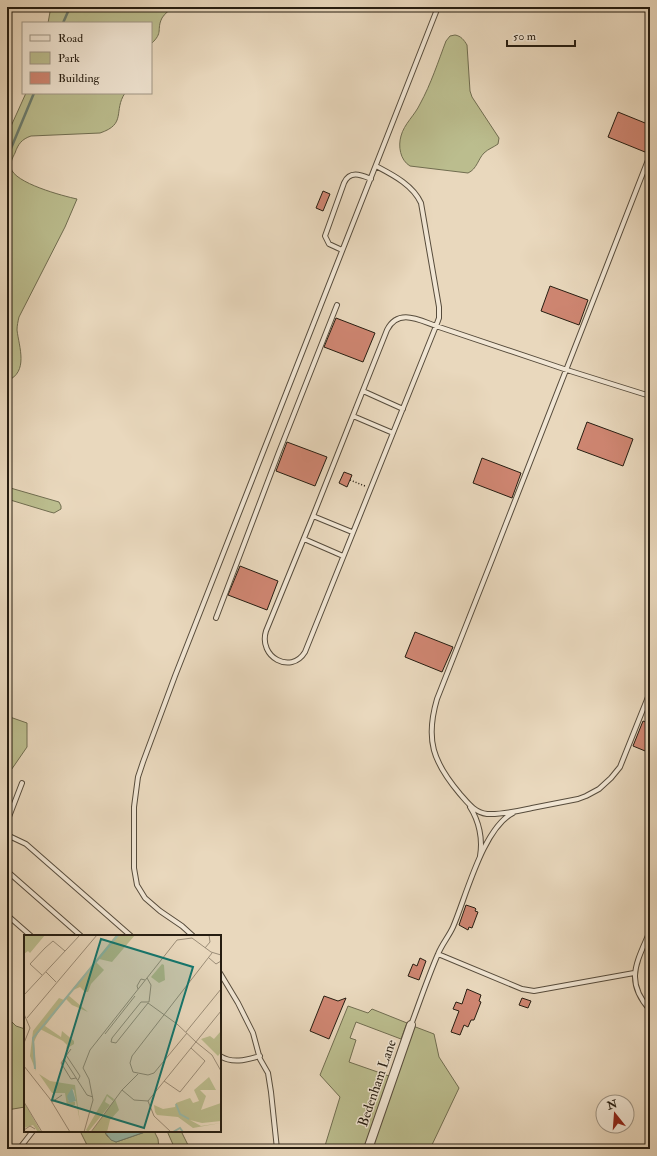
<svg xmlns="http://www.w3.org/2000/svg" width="657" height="1156" font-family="'IM FELL Double Pica',serif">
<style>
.green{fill:#bbbd8e;stroke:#706d50}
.water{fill:#99bbac;stroke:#6b7c6e}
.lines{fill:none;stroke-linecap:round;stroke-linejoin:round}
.stream{stroke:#6b7c6e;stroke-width:2.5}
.building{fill:#cf8672;stroke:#261d11}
.service-casing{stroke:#574c3c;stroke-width:6}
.minor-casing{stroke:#574c3c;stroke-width:10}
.path{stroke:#261d11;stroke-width:1.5;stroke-dasharray:1 2;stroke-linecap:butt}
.service{stroke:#f1e6d4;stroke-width:4}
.minor{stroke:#f1e6d4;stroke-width:8}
.labels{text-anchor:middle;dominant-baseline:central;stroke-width:3;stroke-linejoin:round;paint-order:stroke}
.street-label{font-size:14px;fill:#261d11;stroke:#f1e6d4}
.inset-river{fill:none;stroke:#99bbac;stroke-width:2}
.inset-road{fill:none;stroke:#9b8d78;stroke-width:1}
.view{fill:#0f766e;fill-opacity:0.15;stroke:#0f766e;stroke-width:2}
.inset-edge{fill:none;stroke:#261d11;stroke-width:2}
</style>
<rect width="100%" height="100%" fill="#e9d8bd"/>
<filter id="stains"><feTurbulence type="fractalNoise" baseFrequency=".005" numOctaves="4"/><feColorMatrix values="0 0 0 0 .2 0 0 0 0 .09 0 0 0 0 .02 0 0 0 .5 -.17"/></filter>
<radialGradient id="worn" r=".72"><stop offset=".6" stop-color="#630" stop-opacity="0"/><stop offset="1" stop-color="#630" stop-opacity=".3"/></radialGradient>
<path class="green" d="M55,7H173C170,10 164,14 162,18C156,30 164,32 151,44V23H48L50,12Z
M455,35C461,36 464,40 467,45L470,91L472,97L499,138L498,144C494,147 488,149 484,153C478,159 477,169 468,173L410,166C400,160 398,146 401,136C404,124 415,115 420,104C431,84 438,62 446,41L450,36Z
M26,93H125C113,111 127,124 100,133L31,136C22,139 18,144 15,153C13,157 10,162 11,168C14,183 63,196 77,199L65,227L19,317C18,321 17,326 17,330C19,347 29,372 7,381V135Z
M7,487L59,502L61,506V509L54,513L50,512L7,499Z
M7,716L27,723V747L7,776Z
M348,1006L368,1013L372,1009L407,1023L401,1039L356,1022L350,1038L356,1040L349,1062L389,1076L364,1149H324L340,1097L320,1075Z
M11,1021L16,1026L25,1029V1107L7,1110V1022Z
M413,1026L434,1034L439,1057L459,1088L430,1149H371Z
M80,1131H104L107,1136L116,1142L148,1131H154L158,1139L159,1149H89Z
M167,1131H181L190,1149H175Z"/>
<path class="water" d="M104,1131H148L116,1142L111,1140Z"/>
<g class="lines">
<path class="stream" d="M63,23L70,7
M7,158L34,93"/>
</g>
<path class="building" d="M618,112L650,125V140L645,152L608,137Z
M323,191L330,194L323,211L316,208Z
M550,286L588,300L579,325L541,311Z
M336,318L375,333L363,362L324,347Z
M587,422L633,439L623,466L577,449Z
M287,442L327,457L315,486L276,471Z
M482,458L521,473L512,498L473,483Z
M344,472L352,475L347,487L339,483Z
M240,566L278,581L267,610L228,595Z
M415,632L453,647L442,672L405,657Z
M643,721L650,724V753L633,746Z
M466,905L475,908L476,909L475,911L478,912L472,928L469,927L468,930L459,925Z
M420,958L426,961L419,980L408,976L413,964L417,966Z
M467,989L481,995L479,1001L481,1002L474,1020H471L468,1027L464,1025L460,1035L451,1032L459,1011L453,1009L456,1002L462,1004Z
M324,996L338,1001L346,998L329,1039L310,1031Z
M522,998L531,1001L528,1008L519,1005Z"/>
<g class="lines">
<defs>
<path id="service" d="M650,155C579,336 509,518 437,699C425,740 433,762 460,794C468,803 474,812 487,814C502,815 518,811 532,808C547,805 562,802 578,799L586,796L599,789L611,778L620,767L650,692
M376,166C393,175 413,185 421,203L439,307V318L436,326L305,652C291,675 258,657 266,631L313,516L387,330C398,308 419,320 436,326L567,370L650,396
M342,250L329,244L325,236L344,183C350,170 361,175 371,179
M363,391L403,409
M353,416L393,433
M313,516L352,532
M304,539L343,556
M216,618L279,452L337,305
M470,807C479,821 483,839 480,856
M7,822L22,783
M7,835L26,844L131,936
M7,871L81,936
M7,915L31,936
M650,931C637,962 624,981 650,1010
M193,936L182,926L160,911L145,898L137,885L134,868V807L138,777L143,762L175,676L438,7
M438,954L522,989L534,991L634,973
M220,973L238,1003L253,1033L260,1059L268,1073L271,1092L277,1149
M411,1025C420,1001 428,977 438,954C442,944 449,936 453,927C466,897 483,828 513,813
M220,1056C233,1064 246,1060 260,1056
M19,1149L33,1131"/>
<path id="minor" d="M368,1149L411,1025"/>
</defs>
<use href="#service" class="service-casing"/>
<use href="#minor" class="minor-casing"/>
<path class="path" d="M350,480L365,486"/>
<use href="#service" class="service"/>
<use href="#minor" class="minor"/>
</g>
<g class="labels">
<g class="street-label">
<text transform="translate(377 1083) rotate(-71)">Bedenham Lane</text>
</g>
</g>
<g transform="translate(24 935)">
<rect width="197" height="197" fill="#e9d8bd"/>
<path d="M0,0H21L6,18L4,16L0,19ZM92,0H111L88,27L75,24L72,27L80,35L67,49L64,57H61L56,52L47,56ZM138,29L140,30L141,45L135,48L127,42ZM44,60L64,77L48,70L42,64L21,91L37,102L38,96L50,106V109L42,114L43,110L39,106L16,94L10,107L12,136L6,121L9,96L35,63L40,65ZM197,96V117L194,121L177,104L186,101L190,104ZM15,139L26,146L51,150L56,187L50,155L48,154L44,166L51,167V170L43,171L41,158H28ZM185,142L192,155H176L182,161L177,175L197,168V186L178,188L166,185L177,191L197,188L169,193L154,182L133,180L131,177L130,170L139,174L151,172L152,168L166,163L169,168L175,166L170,155ZM83,159L90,164L89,166L83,161L81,167L86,170L64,197L62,195ZM91,164L95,175L86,185L83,197H67ZM0,167L17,197H14L9,190L0,193Z" fill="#bbbd8e"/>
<path d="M48,153L52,166L45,168L43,161Z" fill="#99bbac"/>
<path class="inset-river" d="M11,134L9,103L94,0M152,169L156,179L165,184M149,197L156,193L159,197"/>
<path class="inset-road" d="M181,13L186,7L185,0M185,23L192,29L197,26M22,37L32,47M18,40L6,29L21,13L29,6L41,16M123,43L127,50L125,67H117L88,103L87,107L92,108L124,68L153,89L172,107M114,54L113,51L117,44L121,45M0,60L56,0M0,79L6,93L0,108M3,83L73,0M162,97L197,54M163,98L130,138L124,140L109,137L106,128L108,121L188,18M81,99L111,61M172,107L188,120L197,136M47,114L37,128L47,144L52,143M42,120L56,141L54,145M40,124L63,160L69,162M0,131L26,164L46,197M140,146L156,157L181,126L167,113M98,155L110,165L124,166M0,167L18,197M28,167L38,160M0,195L6,191L11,194M60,197L69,165L65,144L59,133L66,115L153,5L168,3L187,17L197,20M67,197L98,155L114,139M147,197L130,181L124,166L197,76"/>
<path class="view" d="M77,4L169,32L120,193L28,165Z"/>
<rect width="197" height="197" class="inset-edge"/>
</g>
<rect width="657" height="1156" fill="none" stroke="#e9d8bd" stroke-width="24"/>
<rect x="8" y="8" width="641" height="1140" fill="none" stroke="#261d11" stroke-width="2"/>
<rect x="12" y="12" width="633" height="1132" fill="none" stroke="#261d11"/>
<rect x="22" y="22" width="130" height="72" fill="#f1e6d4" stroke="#a09686"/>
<rect x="30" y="35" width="20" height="6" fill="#f1e6d4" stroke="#a09686"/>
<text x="58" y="42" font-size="12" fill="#261d11">Road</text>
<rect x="30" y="52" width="20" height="12" fill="#bbbd8e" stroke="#a09686"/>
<text x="58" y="62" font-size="12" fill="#261d11">Park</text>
<rect x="30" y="72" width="20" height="12" fill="#cf8672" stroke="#a09686"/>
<text x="58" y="82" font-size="12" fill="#261d11">Building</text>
<g transform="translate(615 1114) rotate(343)"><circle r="19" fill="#f1e6d4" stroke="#a09686"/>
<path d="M0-3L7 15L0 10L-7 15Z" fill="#8f2418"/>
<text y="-6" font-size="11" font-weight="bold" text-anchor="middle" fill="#261d11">N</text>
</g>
<path d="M507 40v6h68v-6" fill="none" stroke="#261d11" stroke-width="2"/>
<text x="513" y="40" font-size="12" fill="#261d11" stroke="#f1e6d4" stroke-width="3" paint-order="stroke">50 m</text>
<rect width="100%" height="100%" filter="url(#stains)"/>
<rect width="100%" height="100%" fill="url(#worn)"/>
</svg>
